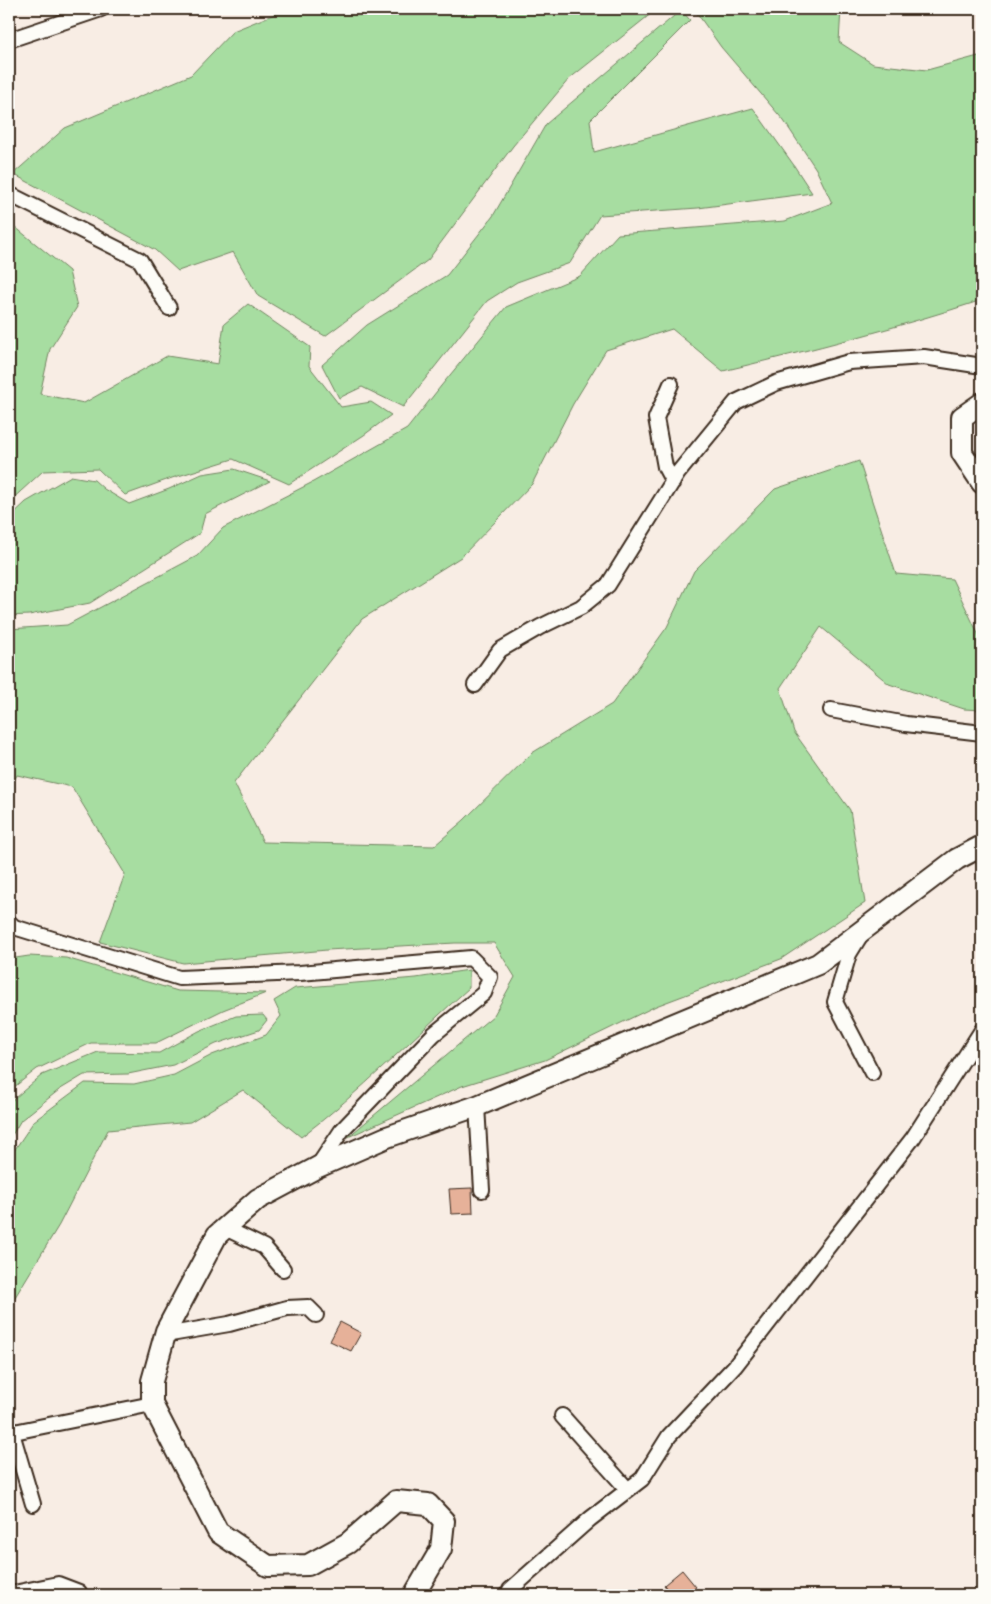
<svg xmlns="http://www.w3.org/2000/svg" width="991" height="1604" font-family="Itim,sans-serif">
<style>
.green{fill:#a7dda1;stroke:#718460}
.building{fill:#e6b199;stroke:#3b2a1e}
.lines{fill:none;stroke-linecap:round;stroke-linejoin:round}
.street-casing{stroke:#3b2a1e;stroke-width:18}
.secondary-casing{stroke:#3b2a1e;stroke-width:24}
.street{stroke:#fdfcf7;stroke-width:14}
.secondary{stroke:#fdfcf7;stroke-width:20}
</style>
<rect width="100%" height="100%" fill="#f8ede4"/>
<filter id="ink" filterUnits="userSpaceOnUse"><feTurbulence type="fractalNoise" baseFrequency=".02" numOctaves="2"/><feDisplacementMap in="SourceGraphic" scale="10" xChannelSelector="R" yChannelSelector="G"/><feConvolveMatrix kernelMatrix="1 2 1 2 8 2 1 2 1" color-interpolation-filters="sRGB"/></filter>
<g filter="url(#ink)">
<path class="green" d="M287,9H657L569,79L513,146L428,260L325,336L258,296L233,252L178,271L155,250L13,174L65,128L191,75L233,31Z
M694,9H841L839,42L873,64L927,70L982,55V300C897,328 811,350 723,371L672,329L606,350L573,404L532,484L461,557L362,619L234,783L263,842L434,846L464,820L532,753L612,704L667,627L694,571L775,489L859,461L896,574L952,579L982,642V710L964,709L889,684L821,627L780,688L794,732L850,810L865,903L781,959L656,1006L545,1060L462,1086L348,1137L494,1015L515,977L494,943H455L327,950L183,963L100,942L125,874L72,787L17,775L9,790V629L67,625L197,556L223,528L313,482L407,429L441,386L506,307L580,276L618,234L785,221L832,203L816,169L784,121L721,47Z
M681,10L690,20L590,120L594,152L753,108L793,164L812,193L698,208L600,215L570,263L517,282L487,301L403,407L362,387L339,398L322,365L367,325L447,275L493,216L546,124Z
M9,222L69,271L77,307L50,349L40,394L84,403L167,356L218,364L224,324L248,304L310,347L309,366L341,407L371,402L391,415L364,435L289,484L233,459L172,478L125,495L98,469L43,471L9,502Z
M234,469L270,481L205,514L200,533L90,603L29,615L9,616V518L26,502L71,476L94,480L104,489L129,504L169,489L202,474Z
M29,956L66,958L178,991L266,993L223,1010L156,1043H91L37,1069L9,1091V959Z
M469,970V988C413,1037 361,1092 301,1137L243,1090L190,1122L108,1130L59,1225L9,1307V1158L34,1121L85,1083L134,1084L174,1075L212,1055L266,1035L281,1016L274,1001L295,988L416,978Z
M263,1015L267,1020L259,1030L216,1044L173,1065L128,1074L84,1075L59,1090L21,1120L9,1140V1103L42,1075L98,1052L159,1053L199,1031L236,1016Z"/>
<path class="building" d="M472,1188L473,1213L451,1214L449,1189Z
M340,1322L361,1333L351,1351L330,1341Z
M682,1570L696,1587L685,1595H672L664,1585Z"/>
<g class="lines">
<defs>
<path id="street" d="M9,40L101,9
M9,194L140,260L169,308
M671,384L656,418L665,467L673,482
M475,685L500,650L540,627L581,607L608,585L678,473L736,402L776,383L849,362L924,357L982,366
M831,710L906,724L982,733
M9,922L14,927L179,978L300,973L471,958L490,977L484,993L434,1034L342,1130L318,1166
M860,936L849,954L835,1002L872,1073
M477,1106L482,1190
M225,1228L264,1247L283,1269
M165,1335L229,1324L287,1308L308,1307L316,1315
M562,1416L628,1490
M9,1433L152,1404
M12,1433L33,1504
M9,1594L58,1584L79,1592L80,1595
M508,1595L510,1590L590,1519L642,1479L669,1436L735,1366L913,1138L982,1030"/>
<path id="secondary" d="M982,403L962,417V453L982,483
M414,1595L441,1549L444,1521L428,1504L396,1501L348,1543L308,1565L268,1566L218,1532L152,1404V1381L166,1331L217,1235L258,1199L318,1167L387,1137L477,1106L818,964L957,859L982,846"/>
</defs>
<use href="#street" class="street-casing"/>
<use href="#secondary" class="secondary-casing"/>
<use href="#street" class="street"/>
<use href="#secondary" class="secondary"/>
</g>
</g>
<rect width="991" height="1604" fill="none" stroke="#fdfcf7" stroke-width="30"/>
<rect x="15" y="15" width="961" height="1574" fill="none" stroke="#3b2a1e" stroke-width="2" filter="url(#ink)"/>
</svg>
